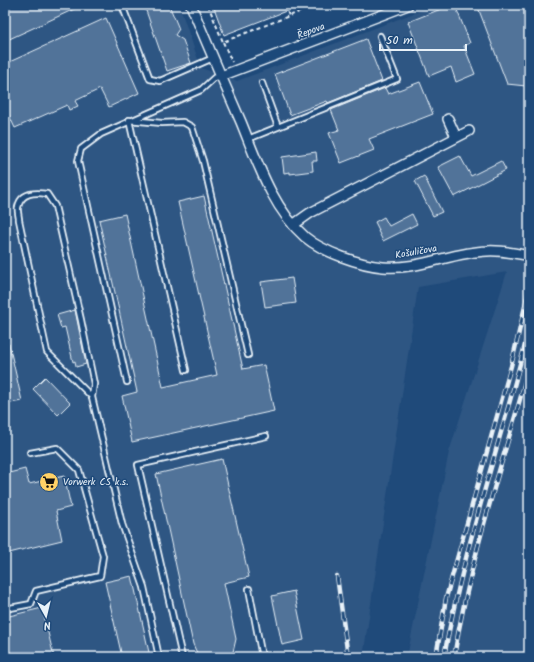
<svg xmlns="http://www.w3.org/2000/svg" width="534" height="662" font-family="Kalam,sans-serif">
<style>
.built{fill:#2e5683}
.building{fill:#517399;stroke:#e8f1f8}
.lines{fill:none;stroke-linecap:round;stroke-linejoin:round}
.service-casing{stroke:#e8f1f8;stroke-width:8}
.minor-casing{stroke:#e8f1f8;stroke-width:12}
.path{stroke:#e8f1f8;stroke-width:2;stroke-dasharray:4 3;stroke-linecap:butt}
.service{stroke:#1f4a7a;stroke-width:4.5}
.minor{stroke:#1f4a7a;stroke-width:9}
.rail-casing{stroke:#e8f1f8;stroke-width:4.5}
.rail{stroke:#1f4a7a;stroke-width:3;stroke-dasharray:9;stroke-linecap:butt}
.labels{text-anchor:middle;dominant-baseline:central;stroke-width:3;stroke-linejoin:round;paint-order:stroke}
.street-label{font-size:10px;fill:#e8f1f8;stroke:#1f4a7a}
.poi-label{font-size:10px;fill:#e8f1f8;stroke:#1f4a7a;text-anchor:start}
</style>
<rect width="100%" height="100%" fill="#1f4a7a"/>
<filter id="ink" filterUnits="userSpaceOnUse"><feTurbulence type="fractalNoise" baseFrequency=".025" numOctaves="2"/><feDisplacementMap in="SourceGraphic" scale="8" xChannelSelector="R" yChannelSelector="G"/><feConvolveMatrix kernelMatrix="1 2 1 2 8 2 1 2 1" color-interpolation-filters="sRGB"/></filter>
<g filter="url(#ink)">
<path class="built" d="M5,5H179L201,68L237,81L435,5H529V657H407L449,452L507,272L418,287L363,657H5Z"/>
<path class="building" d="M5,5H83L5,41Z
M144,5H169L179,29L175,35L183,40L191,63L167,71Z
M213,5H299V6L224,35Z
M451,5H455L470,43L464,46L475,74L456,82L451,67L429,76L408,22Z
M477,5H529V57L526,86L507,84Z
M106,18L139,93L109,107L100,89L75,101L78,106L69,110L67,105L15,128L5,107V64Z
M366,39L382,81L328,103L327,101L290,115L275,74Z
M420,82L433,114L369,139L374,150L341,163L329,133L339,130L331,110L385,88L388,94Z
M316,152L317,161H312L313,171L290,174V172L284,173L282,157Z
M460,156L471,176L501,161L506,170L454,197L438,167Z
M424,176L442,212L433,216L415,181Z
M204,196L243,369L264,365L274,411L132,442L122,396L137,392L99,220L125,214L163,387L217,375L178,202Z
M412,214L417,224L383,241L378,231L379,230L375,222L384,217L389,226Z
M292,278L296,303L265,307L261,282Z
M75,310L86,364L76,367L75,361L73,362L65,327L61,328L57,315Z
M9,344L22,401L5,404V345Z
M45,377L70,403L58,415L33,389Z
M222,459L249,577L224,583L236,639L233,652L228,657H201L196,651L193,644L156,474Z
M25,469L29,484L64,476L71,507L56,511L62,540L5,554V474Z
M132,576L150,657H122L105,582Z
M294,591L304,640L282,645L272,596Z
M42,608L54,657H5V617Z"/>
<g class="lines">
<defs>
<path id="service" d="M122,5L150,79L160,81L213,58
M262,83L278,127
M5,128V140
M248,139L397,79L380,36
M186,370L129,120L162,123L183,122L192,127L203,161L248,355
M127,382L78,161L81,149L101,134L201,90L214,78L221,76
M92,397L47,352L19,220C19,216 17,211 18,207C21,192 35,192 47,194L55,206L81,320L94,384L92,397L122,524L144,587L159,657
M249,589L262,657
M5,609L31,604L36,591L100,576L103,556L79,470L57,448L30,453
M182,657L138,465L266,436"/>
<path id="minor" d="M191,5C207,44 224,83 241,122C257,161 272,208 305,237C323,252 360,265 383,267C419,270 452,252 487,251C501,250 515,253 529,256
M221,76L408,5
M448,119L456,137
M293,225L310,213L469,131"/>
</defs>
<use href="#service" class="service-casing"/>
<use href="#minor" class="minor-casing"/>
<path class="path" d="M208,5L223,42L317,5
M285,5L289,16
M223,42L232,62"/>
<use href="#service" class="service"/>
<use href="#minor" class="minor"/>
<defs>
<path id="rail" d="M337,576L348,657
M436,657L446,598L511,366L529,289
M444,657C464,545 502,439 529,329
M454,657C470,559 502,464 529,368"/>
</defs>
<use href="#rail" class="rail-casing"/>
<use href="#rail" class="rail"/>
</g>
</g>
<defs>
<symbol id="supermarket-disc" viewBox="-11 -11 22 22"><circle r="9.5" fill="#ffd166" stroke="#1f4a7a"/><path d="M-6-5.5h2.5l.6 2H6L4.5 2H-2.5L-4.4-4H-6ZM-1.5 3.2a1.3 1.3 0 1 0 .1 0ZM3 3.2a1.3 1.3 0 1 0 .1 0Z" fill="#111"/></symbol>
</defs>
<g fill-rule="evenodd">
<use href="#supermarket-disc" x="38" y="471" width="22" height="22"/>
</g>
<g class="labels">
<g class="street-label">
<text transform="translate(311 31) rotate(-21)">Řepova</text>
<text transform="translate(416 252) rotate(-10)">Košuličova</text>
</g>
<g class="poi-label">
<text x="63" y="482">Vorwerk CS k.s.</text>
</g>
</g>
<rect width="534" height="662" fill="none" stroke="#1f4a7a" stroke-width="20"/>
<rect x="10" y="10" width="514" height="642" fill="none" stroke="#e8f1f8" stroke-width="1.5" filter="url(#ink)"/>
<g transform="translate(46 616) rotate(172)" stroke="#1f4a7a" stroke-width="3" paint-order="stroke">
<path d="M0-3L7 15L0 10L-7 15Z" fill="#e8f1f8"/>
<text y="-6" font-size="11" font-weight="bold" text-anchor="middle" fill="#e8f1f8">N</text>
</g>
<path d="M380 44v6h86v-6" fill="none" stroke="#e8f1f8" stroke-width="2"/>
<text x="386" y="44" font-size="12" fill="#e8f1f8" stroke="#1f4a7a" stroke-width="3" paint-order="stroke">50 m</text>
</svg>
